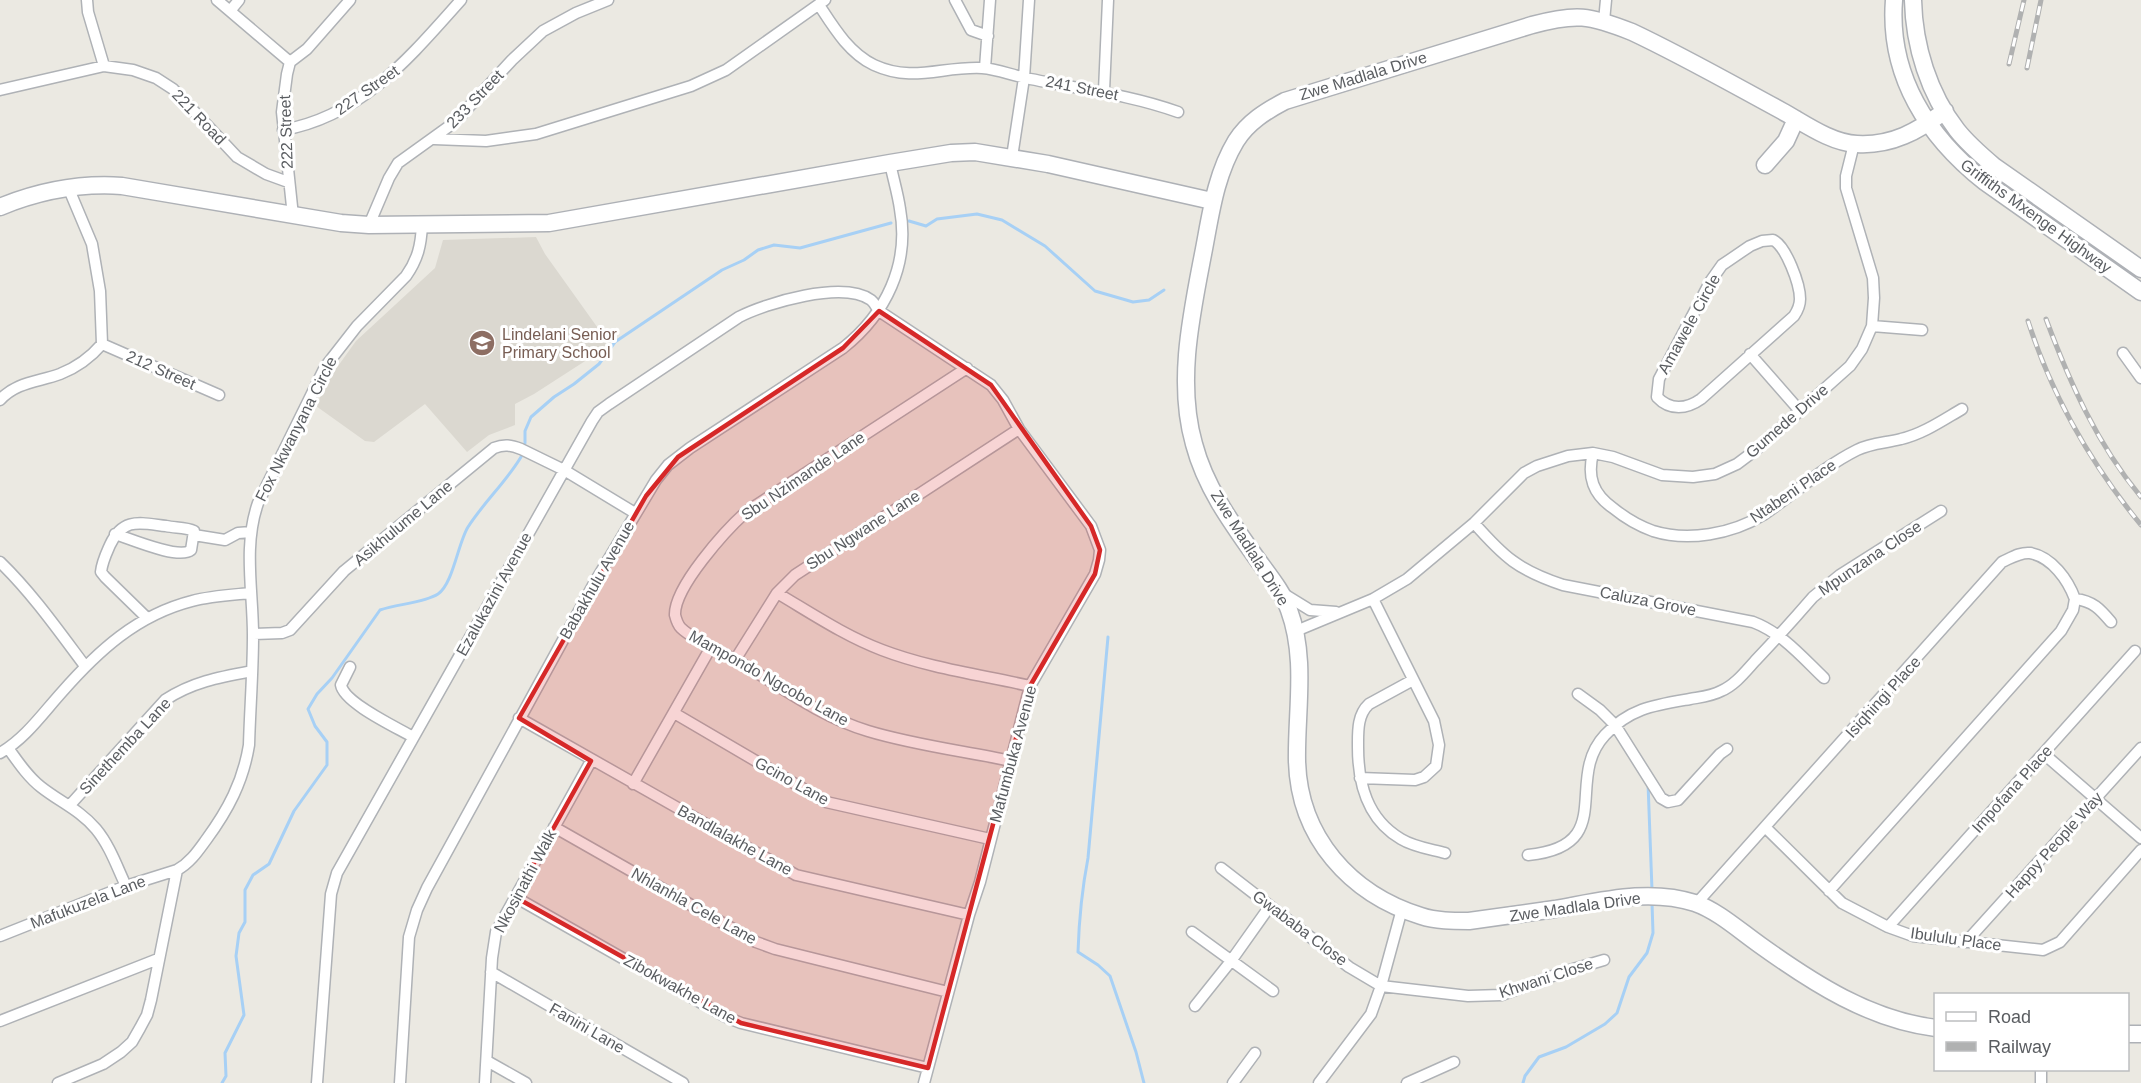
<svg xmlns="http://www.w3.org/2000/svg" width="2141" height="1083" font-family="Arial,sans-serif">
<style>
.education{fill:#dbd8d0}
.lines{fill:none;stroke-linecap:round;stroke-linejoin:round}
.stream{stroke:#a7d0f5;stroke-width:3}
.street-casing{stroke:#afb2b6;stroke-width:13}
.secondary-casing{stroke:#aeb1b6;stroke-width:19}
.street{stroke:#fff;stroke-width:10}
.secondary{stroke:#fff;stroke-width:16}
.rail-casing{stroke:#b0b1b1;stroke-width:5}
.rail{stroke:#fff;stroke-width:3;stroke-dasharray:9;stroke-linecap:butt}
.marked{fill:#d62828;fill-opacity:0.2;stroke:#d62828;stroke-width:4.5;stroke-linejoin:round}
.labels{text-anchor:middle;dominant-baseline:central;stroke-width:6;stroke-linejoin:round;paint-order:stroke}
.street-label{font-size:16px;fill:#5a5d61;stroke:#fff}
.education-label{font-size:16px;fill:#785e54;stroke:#fff;text-anchor:start}
</style>
<rect width="100%" height="100%" fill="#ebe9e2"/>
<path class="education" d="M536,237L545,254L610,345L534,394L515,404V425L489,435L467,452L425,404L374,442L365,441L316,406L328,380L356,341L435,268L443,240Z"/>
<g class="lines">
<path class="stream" d="M909,221L926,226L937,219L977,214L1002,220L1045,246L1095,291L1133,302L1149,300L1164,290
M525,443V431L531,417L554,397L574,384L599,364L615,342L722,270L744,260L758,250L774,245L800,248L891,223
M1108,637L1088,858C1082,889 1079,920 1078,952L1098,965L1110,976L1136,1052L1144,1083
M1648,783L1652,890
M222,1083L226,1076L225,1053L244,1015L236,956L239,933L245,922V890L253,875L269,864L294,811L327,765V742L315,726L308,709L317,694L332,678L380,610C397,604 424,603 438,594C453,584 458,543 468,527C484,502 506,482 521,457
M1523,1083L1525,1076L1539,1057L1566,1047L1605,1024L1617,1013L1629,977L1647,953L1653,933L1652,903"/>
<defs>
<path id="street" d="M87,0L88,12L104,66
M217,0L290,62
M955,0L971,30L988,36
M819,5C834,28 849,53 874,65C913,83 942,66 982,68C997,69 1011,75 1026,78C1077,89 1128,94 1178,112
M230,11L239,0
M1604,21L1606,0
M985,68L990,0
M0,90L104,66L133,70L156,78L173,89L237,157L266,174L288,182
M1104,91L1108,0
M283,130C362,116 410,57 461,0
M434,139L486,141L536,134L691,86L726,70L825,0
M1012,157L1024,78L1029,0
M293,216L282,112L287,74L290,62L307,49L350,0
M369,225L389,178L398,163L455,122L512,60L543,31L576,13L608,0
M1773,240C1786,246 1800,284 1800,299C1800,306 1798,310 1794,316L1701,399C1687,409 1670,411 1657,397L1659,379L1710,282L1722,265L1750,246L1762,241Z
M1872,326L1922,330
M102,344L219,395
M2123,353L2141,378
M1750,354L1800,411
M967,368L746,512C726,530 674,587 675,615C676,619 678,625 681,628C692,639 721,652 736,660C778,685 821,717 868,731C914,745 964,751 1011,761
M0,400C16,382 38,382 60,374C78,367 90,358 102,344L100,291L92,244L68,187
M1593,453C1587,477 1593,494 1613,508C1624,517 1639,526 1653,531C1688,542 1732,534 1763,515C1794,494 1823,467 1857,450C1871,443 1886,443 1901,439C1923,434 1943,420 1962,409
M1474,523C1504,557 1518,570 1563,585L1753,622C1782,633 1802,657 1824,678
M115,534C131,539 179,560 191,550L194,531C186,527 175,528 166,526C140,523 123,517 110,545C106,554 102,562 101,572L105,577L147,618
M194,535L225,540L238,533L251,532
M0,562C32,593 58,630 85,666
M777,593C811,613 845,636 882,650C929,668 981,675 1030,686
M1284,594L1310,610L1336,612
M1296,631L1373,599L1407,579L1474,523L1524,473L1537,466L1568,456L1593,453L1613,457L1662,475L1693,477L1715,474L1737,464L1757,449L1850,366L1862,349L1872,326L1874,298L1873,278L1846,188V176L1854,144
M253,634L282,633L290,630L344,571L494,448C504,444 511,445 521,449L564,470L635,513
M735,660L777,593L795,575L1019,429
M350,667L341,685C344,703 396,727 413,737
M1413,680L1369,704C1357,715 1358,732 1358,747C1358,784 1367,819 1401,839C1414,847 1430,849 1445,853
M1578,694L1600,710L1615,725L1661,798L1668,802L1678,800L1720,754L1727,749
M674,713L826,802L990,839
M519,718L796,875L969,915
M8,748C18,762 28,777 41,787C60,802 80,810 96,829C110,846 117,867 126,886
M0,753C25,739 43,713 62,692C98,651 137,615 192,601C211,596 231,595 251,593
M2044,754L2141,838
M1360,778L1415,780L1424,777L1436,766L1439,745L1434,721L1373,599
M633,784L711,647
M70,805L165,700C192,682 220,677 252,671
M554,827L756,942L775,949L948,992
M1766,828L1842,903L1888,927L1913,936L2043,950L2060,942L2141,850
M1528,855C1619,846 1563,780 1605,735C1630,708 1655,705 1690,699C1701,697 1712,696 1721,691C1735,685 1745,672 1755,661C1775,640 1794,619 1813,597L1840,575L1941,511
M1221,868L1349,967L1381,986L1468,996L1502,995L1563,972L1604,960
M1829,891L2061,631L2073,610L2075,599
M515,897L726,1017L741,1023L928,1068
M1696,904L2002,562C2011,558 2020,552 2030,553C2052,557 2068,580 2075,599C2093,601 2100,609 2111,622
M1888,927L2135,651
M1192,932L1273,991
M0,936L126,886L177,870
M1966,942L2141,748
M491,972L683,1083
M1195,1006L1231,961L1270,906
M0,1021L158,959
M487,1061L526,1083
M58,1083L103,1064L121,1052L132,1042L140,1028L147,1015L151,1000L177,870C190,863 198,851 206,840C228,810 243,782 249,745C250,709 253,672 253,635C253,591 243,546 258,503L325,367L357,326L406,276C418,259 421,245 422,225
M317,1083L331,894L337,873L592,421L598,412L609,404L739,317C766,303 843,280 871,300C875,303 876,307 879,311L991,385L1003,400L1019,429L1091,526L1100,550L1099,560L1095,574L1030,686L980,882L969,915L924,1083
M400,1083L409,937L417,910L427,888L596,580L656,480L668,465L690,448L843,348C886,314 910,264 900,209C898,194 893,178 890,163
M485,1083L492,958L496,932L591,761
M1233,1083L1255,1053
M1319,1083L1371,1014L1381,986L1402,909
M1407,1083L1454,1062
M2041,1083V1070"/>
<path id="secondary" d="M1894,0C1888,76 1928,137 1985,182L2141,292
M1913,0C1914,46 1929,94 1957,130C1968,144 1981,155 1994,166L2141,269
M1765,165L1786,141L1796,119
M0,207C39,191 80,183 122,186L341,223L369,225L549,223L890,163L951,153L975,152L1048,164L1212,201
M1936,1028C1870,1020 1813,983 1760,945C1740,931 1718,911 1695,903C1649,888 1601,901 1555,909C1527,913 1498,917 1469,921C1453,921 1436,921 1421,916C1350,894 1299,837 1297,761C1296,711 1307,659 1289,610C1282,590 1267,573 1255,556C1230,521 1205,486 1194,444C1176,381 1192,312 1204,249C1211,212 1216,174 1236,141C1248,122 1266,111 1285,101L1532,25C1576,13 1589,15 1632,32C1683,56 1732,84 1782,111C1804,123 1831,143 1857,144C1892,146 1918,131 1945,111
M2128,1034H2141"/>
</defs>
<use href="#street" class="street-casing"/>
<use href="#secondary" class="secondary-casing"/>
<use href="#street" class="street"/>
<use href="#secondary" class="secondary"/>
<defs>
<path id="rail" d="M2009,64L2024,0
M2027,68L2041,0
M2046,319C2070,383 2097,444 2141,497
M2028,321C2052,396 2091,464 2141,525"/>
</defs>
<use href="#rail" class="rail-casing"/>
<use href="#rail" class="rail"/>
</g>
<path class="marked" d="M879,311L991,385L1091,526L1100,550L1095,574L1030,686L928,1068L741,1023L515,897L591,761L519,718L646,496L678,457L843,348Z"/>
<defs>
<symbol id="school-disc" viewBox="-11 -11 22 22"><circle r="9.5" fill="#8d6e63" stroke="#fff"/><path d="M0-5L7-2L0 1L-7-2ZM-4 1L0 2.5L4 1V4Q0 6-4 4Z" fill="#fff"/></symbol>
</defs>
<g fill-rule="evenodd">
<use href="#school-disc" x="467" y="328" width="30" height="30"/>
</g>
<g class="labels">
<g class="street-label">
<text transform="translate(1363 76) rotate(-17)">Zwe Madlala Drive</text>
<text transform="translate(1082 88) rotate(11)">241 Street</text>
<text transform="translate(367 90) rotate(-35)">227 Street</text>
<text transform="translate(475 99) rotate(-46)">233 Street</text>
<text transform="translate(199 117) rotate(46)">221 Road</text>
<text transform="translate(286 132) rotate(-92)">222 Street</text>
<text transform="translate(2036 216) rotate(36)">Griffiths Mxenge Highway</text>
<text transform="translate(1689 324) rotate(-61)">Amawele Circle</text>
<text transform="translate(161 370) rotate(24)">212 Street</text>
<text transform="translate(1787 421) rotate(-41)">Gumede Drive</text>
<text transform="translate(296 429) rotate(-63)">Fox Nkwanyana Circle</text>
<text transform="translate(803 476) rotate(-34)">Sbu Nzimande Lane</text>
<text transform="translate(1793 491) rotate(-34)">Ntabeni Place</text>
<text transform="translate(403 523) rotate(-40)">Asikhulume Lane</text>
<text transform="translate(863 530) rotate(-33)">Sbu Ngwane Lane</text>
<text transform="translate(1250 548) rotate(58)">Zwe Madlala Drive</text>
<text transform="translate(1870 558) rotate(-34)">Mpunzana Close</text>
<text transform="translate(597 580) rotate(-60)">Babakhulu Avenue</text>
<text transform="translate(494 594) rotate(-61)">Ezalukazini Avenue</text>
<text transform="translate(1648 601) rotate(11)">Caluza Grove</text>
<text transform="translate(769 678) rotate(29)">Mampondo Ngcobo Lane</text>
<text transform="translate(1883 697) rotate(-48)">Isiqhingi Place</text>
<text transform="translate(125 746) rotate(-47)">Sinethemba Lane</text>
<text transform="translate(1013 754) rotate(-75)">Mafumbuka Avenue</text>
<text transform="translate(792 781) rotate(29)">Gcino Lane</text>
<text transform="translate(2012 789) rotate(-48)">Impofana Place</text>
<text transform="translate(735 840) rotate(29)">Bandlalakhe Lane</text>
<text transform="translate(2054 845) rotate(-48)">Happy People Way</text>
<text transform="translate(525 881) rotate(-62)">Nkosinathi Walk</text>
<text transform="translate(88 902) rotate(-21)">Mafukuzela Lane</text>
<text transform="translate(694 906) rotate(29)">Nhlanhla Cele Lane</text>
<text transform="translate(1575 907) rotate(-8)">Zwe Madlala Drive</text>
<text transform="translate(1300 928) rotate(37)">Gwababa Close</text>
<text transform="translate(1956 939) rotate(8)">Ibululu Place</text>
<text transform="translate(1546 978) rotate(-18)">Khwani Close</text>
<text transform="translate(680 989) rotate(29)">Zibokwakhe Lane</text>
<text transform="translate(587 1028) rotate(30)">Fanini Lane</text>
</g>
<g class="education-label">
<text x="502" y="334">Lindelani Senior<tspan x="502" dy="18">Primary School</tspan></text>
</g>
</g>
<rect x="1934" y="993" width="195" height="78" fill="#ffffff" stroke="#bdbec0" stroke-width="1.5"/>
<rect x="1946" y="1012" width="30" height="9" fill="#ffffff" stroke="#bdbec0" stroke-width="1.5"/>
<text x="1988" y="1023" font-size="18" fill="#5a5d61">Road</text>
<rect x="1946" y="1042" width="30" height="9" fill="#b0b1b1" stroke="#bdbec0" stroke-width="1.5"/>
<text x="1988" y="1053" font-size="18" fill="#5a5d61">Railway</text>
</svg>
